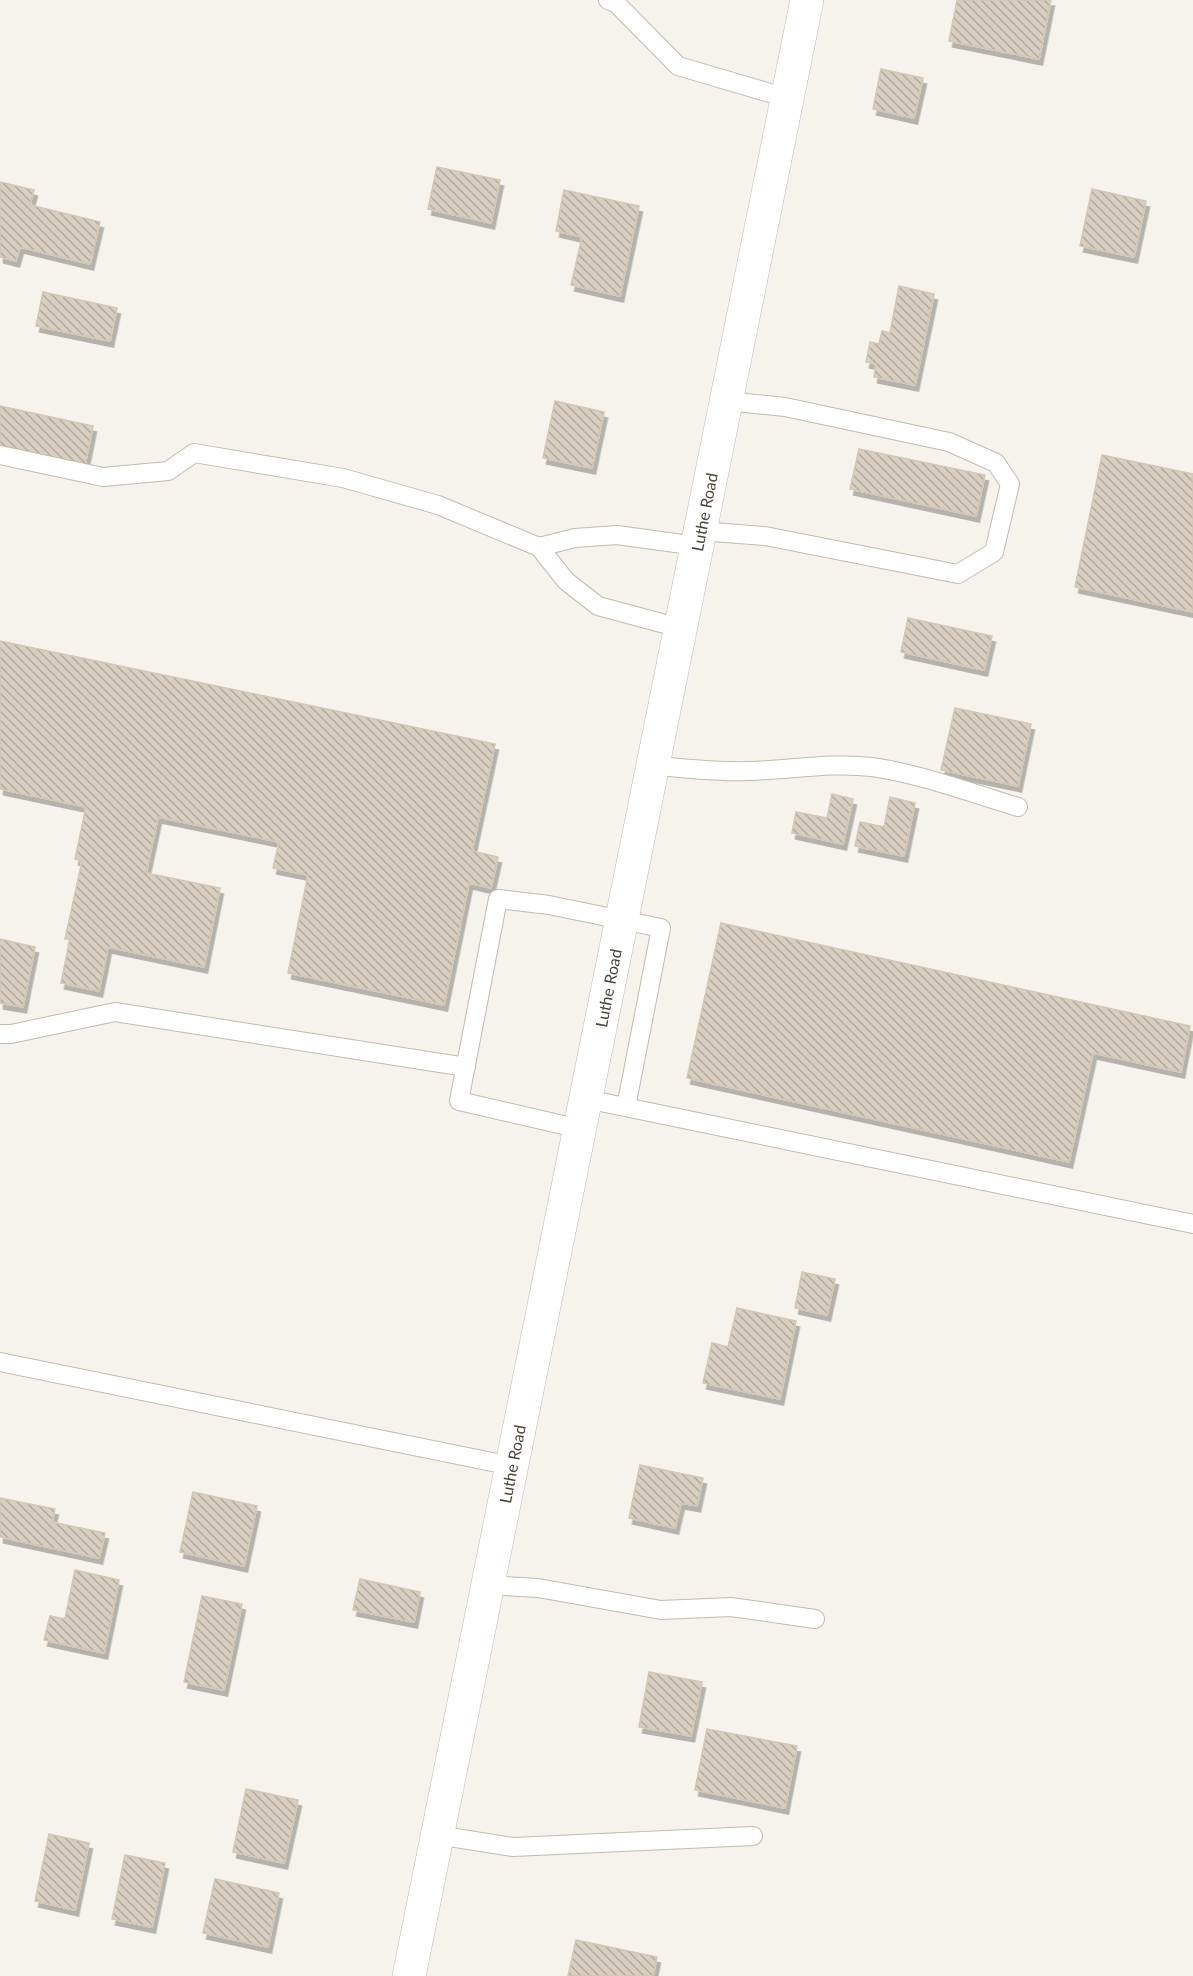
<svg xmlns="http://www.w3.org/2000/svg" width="1193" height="1976" font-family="Lato,sans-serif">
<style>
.building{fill:url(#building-back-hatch);stroke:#d3c7b4;stroke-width:1.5;filter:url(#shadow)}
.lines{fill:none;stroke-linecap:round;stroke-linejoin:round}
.service-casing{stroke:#c2bbae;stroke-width:20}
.tertiary-casing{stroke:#c2bbae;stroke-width:34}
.service{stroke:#fff;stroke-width:18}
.tertiary{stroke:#fff;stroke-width:33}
.labels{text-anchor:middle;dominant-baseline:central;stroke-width:4.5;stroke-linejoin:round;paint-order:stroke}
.street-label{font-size:16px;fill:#4b4439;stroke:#fff}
</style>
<defs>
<pattern id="building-back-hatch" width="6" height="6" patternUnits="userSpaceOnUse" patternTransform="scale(1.5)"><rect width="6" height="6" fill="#d8cfc1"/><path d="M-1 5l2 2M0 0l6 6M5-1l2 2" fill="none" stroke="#b1aa9e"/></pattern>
<filter id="shadow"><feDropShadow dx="3.5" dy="6" stdDeviation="0" flood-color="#0004"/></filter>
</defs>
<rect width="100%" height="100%" fill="#f6f3ec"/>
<path class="building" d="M957,0H1051L1039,59L949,41Z
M881,69L923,78L914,118L873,109Z
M437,167L500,180L491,223L428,209Z
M0,182L34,190L30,205L100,222L90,264L20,247L16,261L0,257Z
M1092,189L1146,201L1134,257L1080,246Z
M564,190L639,206L620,296L571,285L582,237L556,231Z
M899,286L934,294L915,385L874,377L876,364L866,362L870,342L879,344L882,331L890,333Z
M43,292L117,308L110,341L36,326Z
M555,401L604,412L592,468L543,458Z
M0,406L93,426L85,465L0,447Z
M859,449L985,475L976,516L850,489Z
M1102,455L1193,474V612L1075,587Z
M908,618L992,636L984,670L901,652Z
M0,641L495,744L472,851L498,857L491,888L469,883L444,1005L288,973L308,875L273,868L279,842L158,817L146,873L220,888L204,967L108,947L99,991L61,983L70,939H65L82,861L75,859L86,807L0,789Z
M955,708L1031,724L1018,786L941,770Z
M832,794L853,799L843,844L792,833L796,812L827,818Z
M890,797L915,803L904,856L855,846L860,822L884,827Z
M721,923L1190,1026L1181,1072L1093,1053L1069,1162L687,1078Z
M0,939L35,947L23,1007L0,1003Z
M802,1272L835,1279L827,1315L795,1308Z
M737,1308L796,1321L780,1399L703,1383L712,1343L728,1347Z
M640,1465L703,1478L697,1506L681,1503L675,1528L629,1518Z
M193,1492L257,1506L244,1566L180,1552Z
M0,1498L55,1509L52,1522L105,1533L99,1558L0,1537Z
M75,1570L119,1580L104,1653L44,1640L50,1616L65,1619Z
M360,1579L420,1592L414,1622L353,1610Z
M202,1596L242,1604L224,1690L184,1682Z
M649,1672L702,1682L691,1736L639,1727Z
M707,1729L797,1746L785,1808L695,1790Z
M246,1789L298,1800L284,1863L233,1852Z
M49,1834L89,1843L75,1910L35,1901Z
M125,1855L165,1863L152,1927L112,1919Z
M215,1879L279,1893L268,1947L203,1933Z
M576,1940L657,1957L653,1976H568Z"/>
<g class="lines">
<defs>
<path id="service" d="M608,0L616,3L678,66L787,98
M0,455L103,477L168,471L194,453L343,478L438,505L539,547L566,581L598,606L680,628
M700,531L765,536L958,574L994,552L1010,484L996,463L949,442L785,407L726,401
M539,547L575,538L617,535L697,546
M653,765C685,769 716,772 749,771C790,770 831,762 872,767C921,774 971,793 1018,807
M0,1034H11L115,1012L466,1067
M586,1099L1193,1224
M580,1129L459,1101L498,899L549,905L661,928L626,1107
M0,1362L512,1466
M488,1585L538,1588L661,1610L731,1607L815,1619
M437,1835L513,1847L753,1836"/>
<path id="tertiary" d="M409,1976L807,0"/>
</defs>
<use href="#service" class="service-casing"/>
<use href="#tertiary" class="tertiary-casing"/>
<use href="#service" class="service"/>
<use href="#tertiary" class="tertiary"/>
</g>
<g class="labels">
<g class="street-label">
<text transform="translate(704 512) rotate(-79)">Luthe Road</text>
<text transform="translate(608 988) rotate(-79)">Luthe Road</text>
<text transform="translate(512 1464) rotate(-79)">Luthe Road</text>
</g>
</g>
</svg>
